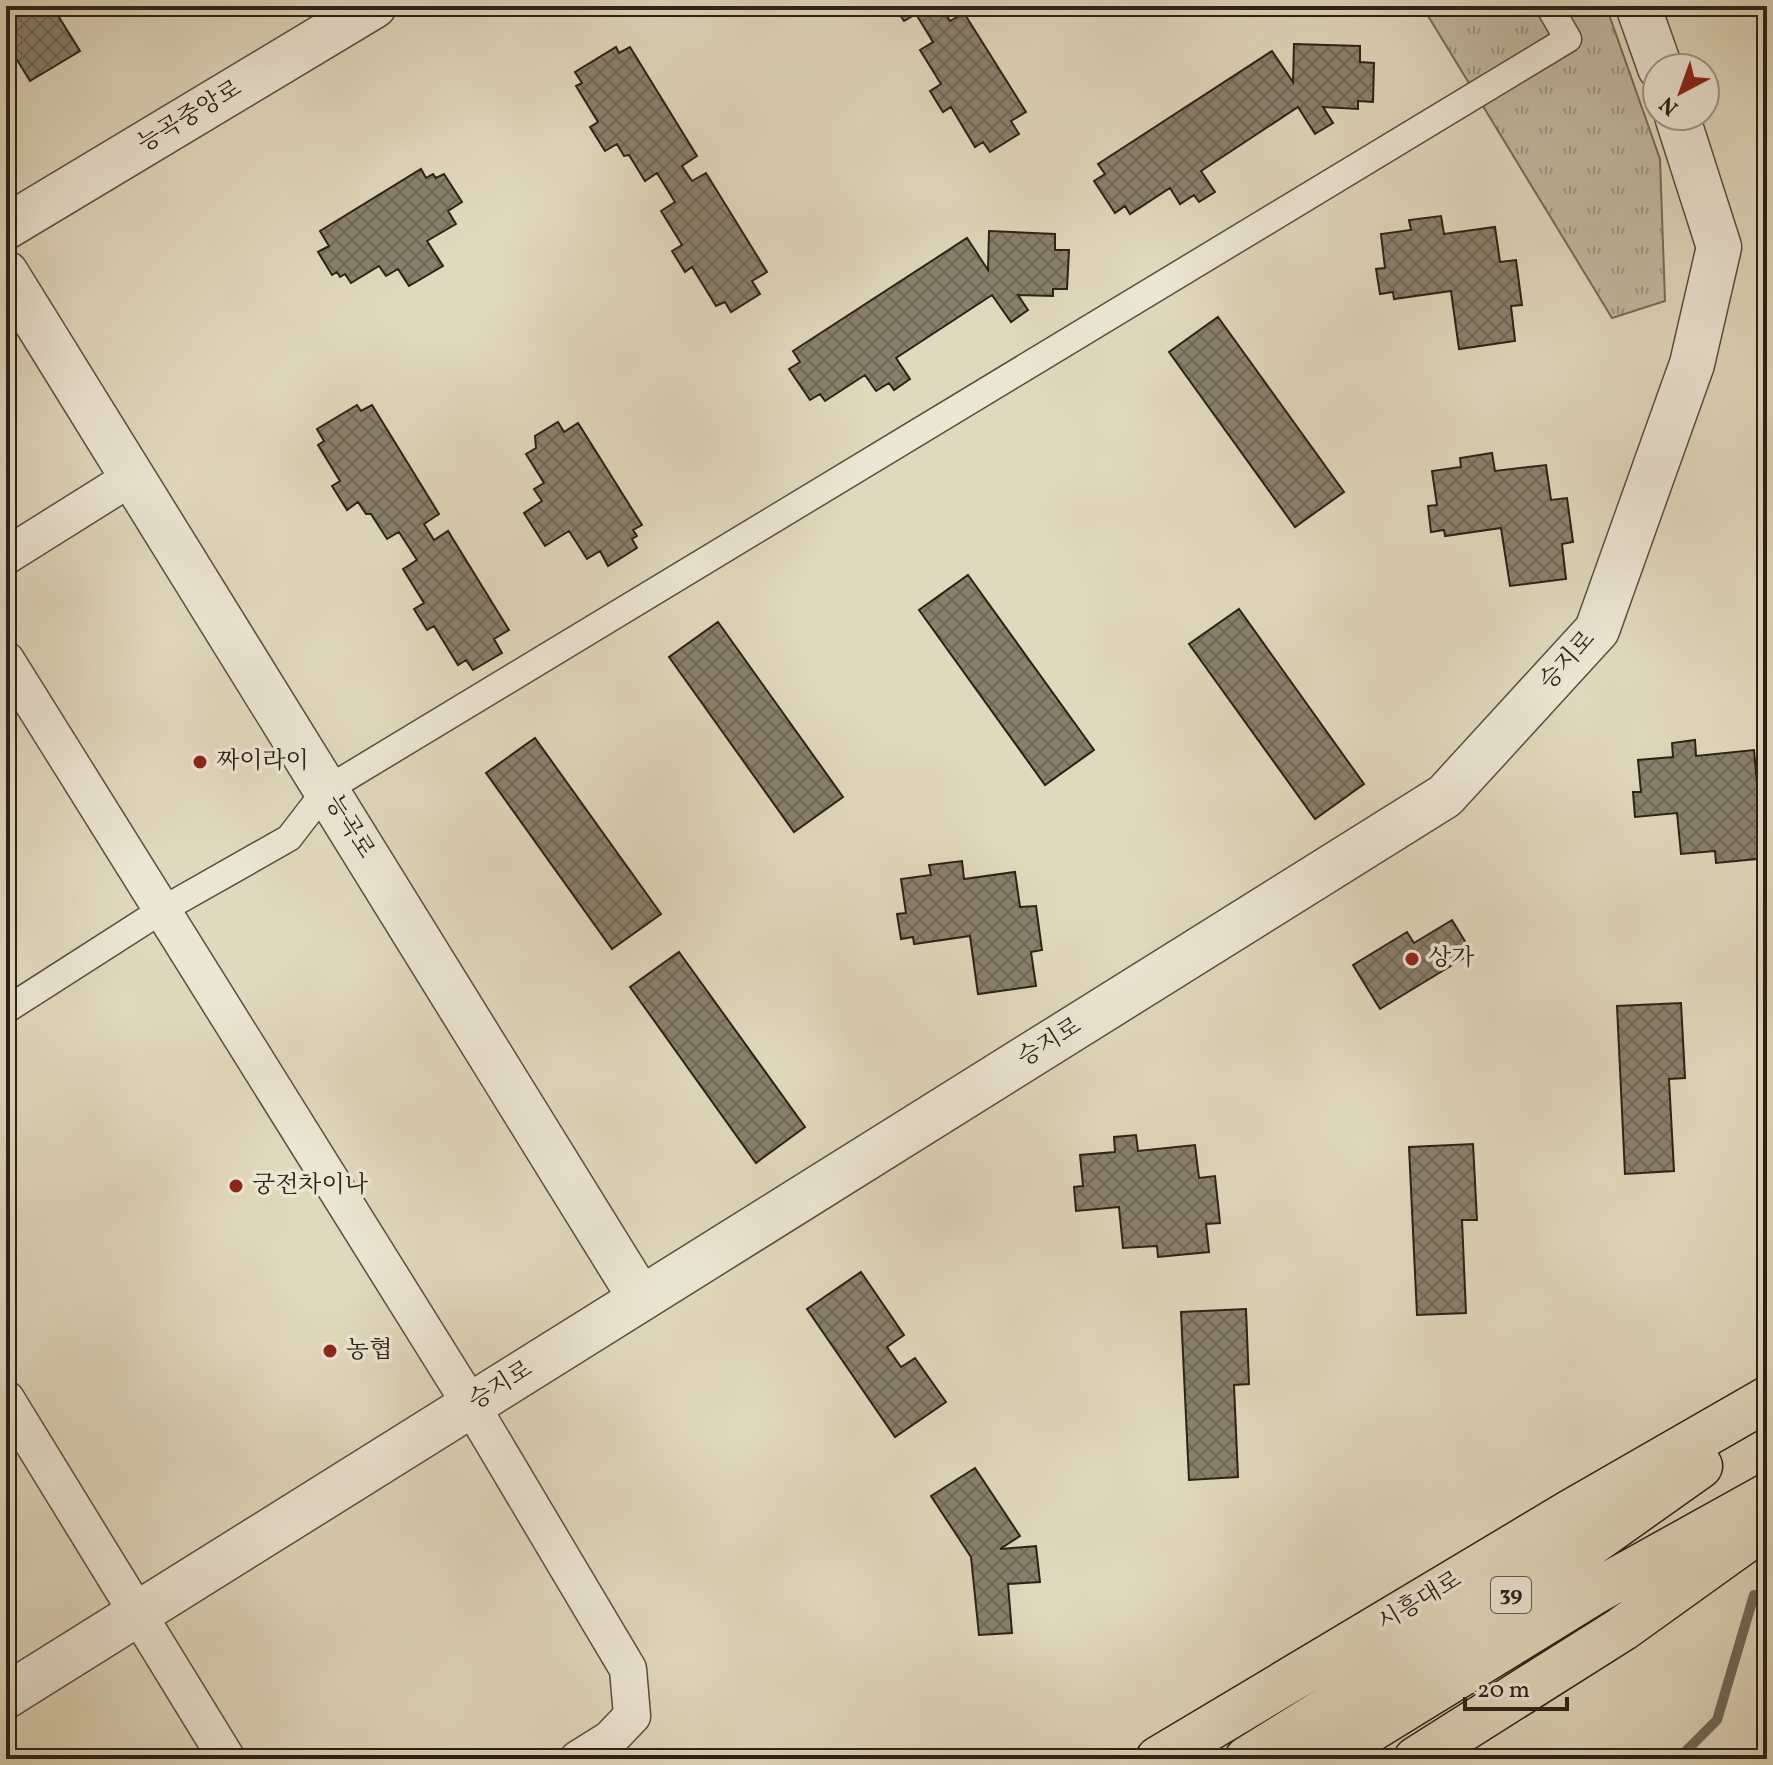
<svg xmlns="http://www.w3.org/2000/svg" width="1773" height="1765" font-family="Vollkorn,'Noto Serif KR',serif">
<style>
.park{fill:url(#park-tufts);stroke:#766e5c;stroke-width:2}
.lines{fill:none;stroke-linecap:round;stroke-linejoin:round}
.stream{stroke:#736a59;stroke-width:10}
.building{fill:url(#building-cross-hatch);stroke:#2a2117;stroke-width:2}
.pedestrian-casing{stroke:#584f40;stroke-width:29}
.minor-casing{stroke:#584f40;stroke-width:39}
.tertiary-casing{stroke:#584f40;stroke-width:47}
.primary-casing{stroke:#2a2117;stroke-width:47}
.pedestrian{stroke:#ece6d4;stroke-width:26}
.minor{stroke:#ece6d4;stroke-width:36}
.tertiary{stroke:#ece6d4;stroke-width:44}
.primary{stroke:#e1d9bd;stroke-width:44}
.poi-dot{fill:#8f2418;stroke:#ece6d4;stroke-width:3}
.labels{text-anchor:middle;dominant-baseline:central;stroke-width:7;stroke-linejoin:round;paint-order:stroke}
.shield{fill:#ece6d4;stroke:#645c50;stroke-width:2}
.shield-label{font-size:22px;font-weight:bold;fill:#2a2117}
.street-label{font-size:24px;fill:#2a2117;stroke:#ece6d4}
.poi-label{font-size:24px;fill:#2a2117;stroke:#ece6d4;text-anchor:start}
</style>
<defs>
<pattern id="park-tufts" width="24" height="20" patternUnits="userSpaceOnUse" patternTransform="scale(2)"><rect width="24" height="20" fill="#c2baa1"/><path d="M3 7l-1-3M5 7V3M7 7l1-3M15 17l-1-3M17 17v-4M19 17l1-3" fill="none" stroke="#9e9782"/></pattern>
<pattern id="building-cross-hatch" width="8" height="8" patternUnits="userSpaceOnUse" patternTransform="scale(2)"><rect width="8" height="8" fill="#89816d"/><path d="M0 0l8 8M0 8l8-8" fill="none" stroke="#706959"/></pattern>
</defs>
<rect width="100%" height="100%" fill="#e1d9bd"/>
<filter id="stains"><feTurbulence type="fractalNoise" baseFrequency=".0025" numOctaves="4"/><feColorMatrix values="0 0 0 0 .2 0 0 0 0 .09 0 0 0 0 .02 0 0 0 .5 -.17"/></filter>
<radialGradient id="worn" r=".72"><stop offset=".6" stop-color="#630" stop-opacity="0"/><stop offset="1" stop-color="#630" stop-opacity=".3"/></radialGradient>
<path class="park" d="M1422,6H1606L1660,159L1665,301L1612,318Z"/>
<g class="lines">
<path class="stream" d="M1678,1759L1717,1720L1754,1595"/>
</g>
<path class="building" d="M6,6H52L80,51L30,81L6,42Z
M894,6H941L950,21L964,13L1026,112L1011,121L1019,134L990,152L983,142L975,147L951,107L943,112L930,91L941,84L920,50L933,42L916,14L904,21Z
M1294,44L1360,46V62L1374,63L1373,102L1358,101V109L1323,107L1333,123L1315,134L1298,107L1201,171L1215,192L1199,202L1194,195L1180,204L1170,188L1130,214L1125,206L1115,213L1094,181L1105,174L1098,164L1272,51L1293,82Z
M616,47L619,53L630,47L697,156L682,166L692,181L706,173L767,272L752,281L760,294L731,312L725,302L716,306L692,267L685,272L672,251L682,245L661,211L675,202L657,173L645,181L629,155L624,156L617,144L605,151L590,127L598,122L576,86L582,83L575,72Z
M421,169L426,178L433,174L436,178L444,174L462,202L448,211L456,224L427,241L443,266L409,286L398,269L386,276L379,266L351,283L345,274L340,277L337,272L332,275L318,252L329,246L320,231Z
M1441,216L1444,234L1495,227L1500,262L1516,260L1522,305L1511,306L1515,341L1459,349L1451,291L1394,299L1393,292L1380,294L1376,269L1385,268L1381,234L1411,230L1409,220Z
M989,231L1055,234V250H1069L1067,289H1053V296L1018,295L1028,310L1011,322L992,295L896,358L910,379L894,390L889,383L876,391L865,375L825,401L820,394L810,400L789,369L800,362L793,351L967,238L988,270Z
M1218,317L1344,492L1295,527L1169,352Z
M357,405L361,411L372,405L439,514L424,524L434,540L448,531L509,630L494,639L502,653L473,670L466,660L458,665L434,626L427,630L414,609L424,603L403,569L417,560L399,532L387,539L371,514H366L358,502L347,510L332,486L340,481L318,445L324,441L317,429Z
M558,422L564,432L578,423L642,525L633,530L637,536L632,539L637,548L608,566L600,551L587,559L569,531L545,546L524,513L542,501L534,489L544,483L526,454L536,448L535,436Z
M1492,453L1495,471L1546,465L1551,500L1567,498L1573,542L1562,544L1566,579L1510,586L1501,528L1445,536L1444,530L1431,532L1428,506L1437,505L1432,471L1461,467L1460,458Z
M968,575L1094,750L1045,785L919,610Z
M1239,609L1364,784L1315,819L1189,644Z
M718,622L843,797L794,832L669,657Z
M535,738L661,914L612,949L486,773Z
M1695,740L1696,756L1754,750L1757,783L1767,782V858L1716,863L1715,851L1681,854L1677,813L1635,817L1633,792H1641L1638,760L1673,757L1672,743Z
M962,861L964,879L1015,872L1020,907L1036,906L1042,950L1031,952L1036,986L978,994L970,936L914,944L913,937L901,939L897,914L906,913L901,879L931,875L929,865Z
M1452,920L1472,953L1380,1009L1353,965L1407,932L1414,943Z
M679,952L805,1127L756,1163L630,987Z
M1681,1003L1685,1078L1669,1079L1674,1171L1625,1174L1617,1006Z
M1136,1135L1138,1151L1195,1145L1199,1178L1215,1176L1220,1223L1206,1224L1209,1252L1158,1257L1157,1246L1123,1248L1119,1207L1076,1211L1074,1187L1083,1186L1080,1155L1115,1152L1114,1137Z
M1473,1144L1477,1220H1462L1466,1313L1417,1315L1409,1147Z
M861,1272L904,1335L887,1347L901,1367L915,1358L946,1402L895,1437L807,1309Z
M1246,1309L1249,1384L1234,1385L1238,1477L1189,1480L1181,1312Z
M975,1468L1020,1536L1000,1549L1036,1546L1040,1582L1008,1584L1012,1633L979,1635L971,1557L931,1496Z"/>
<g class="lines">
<defs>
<path id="pedestrian" d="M6,1010L162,910L289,838L326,790L1568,39L1549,6"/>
<path id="minor" d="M6,556L132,477
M6,660L471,1405L628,1669L632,1716L610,1739L578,1759
M6,1399L227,1759"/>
<path id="tertiary" d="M1638,6L1660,68
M6,227L374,6
M6,273L641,1299
M6,1696L1445,796L1597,630L1692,364L1719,247L1677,116"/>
<path id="primary" d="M1158,1759L1569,1513L1767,1399
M1247,1759L1576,1554L1700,1466
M1323,1759L1596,1591L1767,1496
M1416,1759L1622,1629L1767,1525"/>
</defs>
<use href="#pedestrian" class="pedestrian-casing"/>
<use href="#minor" class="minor-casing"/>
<use href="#tertiary" class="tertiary-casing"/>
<use href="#primary" class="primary-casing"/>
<use href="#pedestrian" class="pedestrian"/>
<use href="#minor" class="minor"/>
<use href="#tertiary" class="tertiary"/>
<use href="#primary" class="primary"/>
</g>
<g class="poi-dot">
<circle cx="200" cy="762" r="8"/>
<circle cx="1412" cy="959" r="8"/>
<circle cx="236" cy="1186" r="8"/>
<circle cx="330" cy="1351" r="8"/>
</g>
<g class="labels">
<rect class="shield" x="1491" y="1577" width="40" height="36" rx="6"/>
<g class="shield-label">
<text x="1511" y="1595">39</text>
</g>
<g class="street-label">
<text transform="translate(190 117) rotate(-31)">능곡중앙로</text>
<text transform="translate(1568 661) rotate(-48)">승지로</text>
<text transform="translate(349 827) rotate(58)">능곡로</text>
<text transform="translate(1050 1043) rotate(-32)">승지로</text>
<text transform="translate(501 1386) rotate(-32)">승지로</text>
<text transform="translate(1420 1602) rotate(-31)">시흥대로</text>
</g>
<g class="poi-label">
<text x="216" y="762">짜이라이</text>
<text x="1428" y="959">상가</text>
<text x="252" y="1186">궁전차이나</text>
<text x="346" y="1351">농협</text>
</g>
</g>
<rect width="1773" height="1765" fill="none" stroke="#e1d9bd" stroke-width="32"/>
<rect x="8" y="8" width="1757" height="1749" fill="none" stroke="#2a2117" stroke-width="4"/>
<rect x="16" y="16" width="1741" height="1733" fill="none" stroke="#2a2117" stroke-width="2"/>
<g transform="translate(1681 92) rotate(221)"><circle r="38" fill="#ece6d4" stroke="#9e9788" stroke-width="2"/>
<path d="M0-6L14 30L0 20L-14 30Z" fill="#8f2418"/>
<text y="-12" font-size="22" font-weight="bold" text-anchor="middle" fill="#2a2117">N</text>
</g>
<path d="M1465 1697v12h102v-12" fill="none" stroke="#2a2117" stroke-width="4"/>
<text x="1477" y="1697" font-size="24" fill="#2a2117" stroke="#ece6d4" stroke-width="6" paint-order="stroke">20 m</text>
<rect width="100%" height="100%" filter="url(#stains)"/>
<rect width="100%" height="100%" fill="url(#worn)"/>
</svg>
